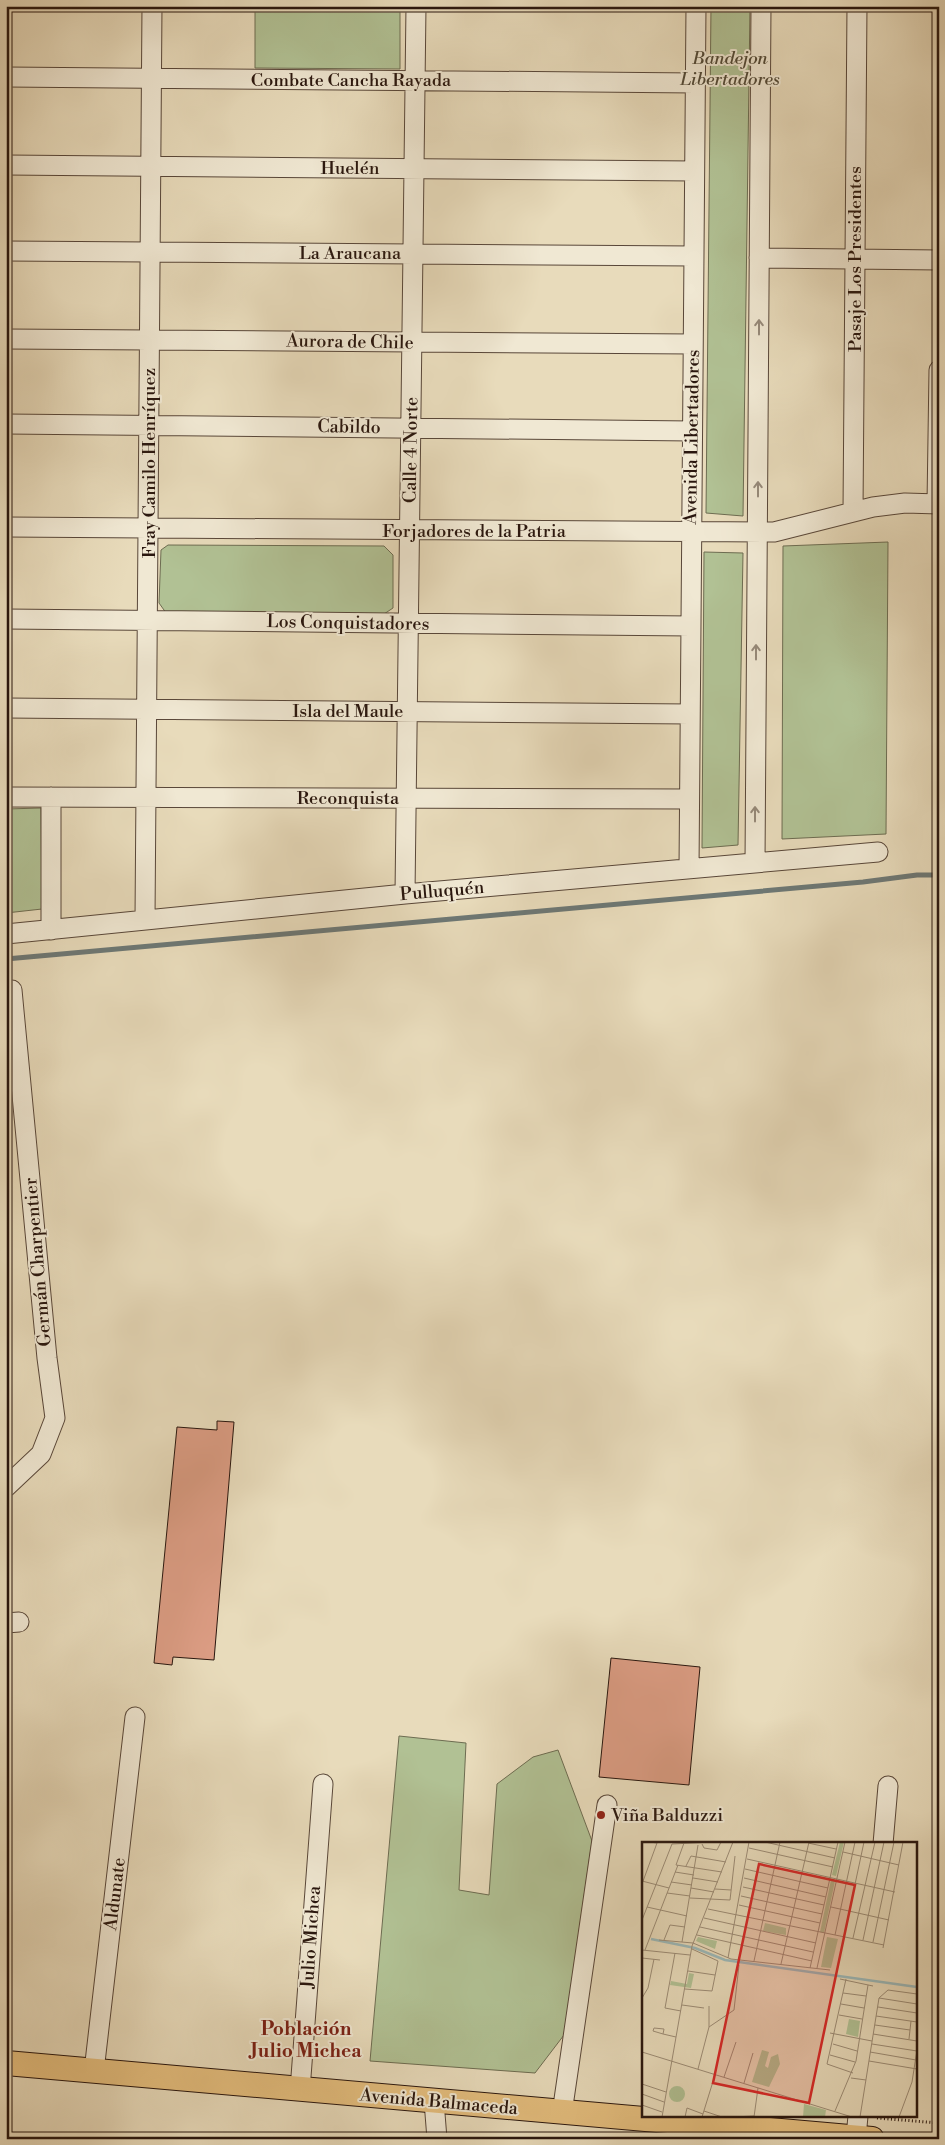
<svg xmlns="http://www.w3.org/2000/svg" width="945" height="2145" font-family="'Libre Bodoni',serif">
<style>
.green{fill:#b1c194;stroke:#6d6c51}
.lines{fill:none;stroke-linecap:round;stroke-linejoin:round}
.stream{stroke:#6d7875;stroke-width:5}
.building{fill:#db9c83;stroke:#29160e}
.minor-casing{stroke:#594739;stroke-width:21}
.major-casing{stroke:#29160e;stroke-width:26}
.path{stroke:#29160e;stroke-width:3;stroke-dasharray:1 2.5;stroke-linecap:butt}
.minor{stroke:#f0e8d3;stroke-width:19}
.major{stroke:#e4be7e;stroke-width:24}
.oneway{stroke:#968a7a}
.poi-dot{fill:#8f2418;stroke:#f0e8d3;stroke-width:2}
.labels{text-anchor:middle;dominant-baseline:central;stroke-width:4;stroke-linejoin:round;paint-order:stroke}
.park-label{font-size:18px;font-style:italic;fill:#524936;stroke:#f0e8d3}
.street-label{font-size:18px;fill:#29160e;stroke:#f0e8d3}
.poi-label{font-size:18px;fill:#29160e;stroke:#f0e8d3;text-anchor:start}
.neighbourhood-label{font-size:19px;font-weight:bold;fill:#7a1f14;stroke:#f0e8d3}
.inset-river{fill:none;stroke:#9bb9ba;stroke-width:2.5}
.inset-road{fill:none;stroke:#9c8c76;stroke-width:1}
.view{fill:#d62828;fill-opacity:0.15;stroke:#d62828;stroke-width:2.5}
.inset-edge{fill:none;stroke:#29160e;stroke-width:2.5}
</style>
<rect width="100%" height="100%" fill="#e8dbbb"/>
<filter id="stains"><feTurbulence type="fractalNoise" baseFrequency=".004" numOctaves="4"/><feColorMatrix values="0 0 0 0 .2 0 0 0 0 .09 0 0 0 0 .02 0 0 0 .5 -.17"/></filter>
<radialGradient id="worn" r=".72"><stop offset=".6" stop-color="#630" stop-opacity="0"/><stop offset="1" stop-color="#630" stop-opacity=".3"/></radialGradient>
<path class="green" d="M255,6H400V69L255,68Z
M711,6H750L743,516L706,513Z
M888,542L886,834L782,839L783,546Z
M168,545L384,546L393,555V608L384,614L169,617L159,603L161,550Z
M704,552L743,553L738,845L702,848Z
M41,808L42,909L6,913V809Z
M399,1736L466,1743L459,1890L489,1895L497,1784L533,1757L558,1750L592,1841L564,2035L535,2073L370,2061Z"/>
<g class="lines">
<path class="stream" d="M6,959L863,882L917,875H939"/>
</g>
<path class="building" d="M217,1421L234,1422L214,1660L173,1657L172,1665L154,1663L177,1427L217,1430Z
M611,1658L700,1667L689,1785L599,1777Z"/>
<g class="lines">
<defs>
<path id="minor" d="M6,77L695,83
M6,165L694,171
M6,251L693,256
M759,258L939,260
M6,339L693,344
M6,424L692,431
M937,504L939,370
M853,512L857,6
M6,527L774,532L873,507L905,503L939,504
M6,619L691,626
M6,708L690,714
M6,797L689,799
M755,863L761,6
M689,869L696,6
M405,894L416,6
M145,920L152,6
M51,930V797
M6,934L405,894L878,852
M6,1487L41,1454L55,1418L47,1358L12,990
M6,1623L19,1622
M883,1844L888,1786
M94,2071L135,1717
M300,2090L323,1784
M434,2101L437,2139
M562,2113L607,1805
M856,2137L858,2116"/>
<path id="major" d="M6,2063L872,2139"/>
</defs>
<use href="#minor" class="minor-casing"/>
<use href="#major" class="major-casing"/>
<path class="path" d="M877,2118L939,2123"/>
<use href="#minor" class="minor"/>
<use href="#major" class="major"/>
</g>
<defs><path id="oneway-shaft" d="M-6 0H5M1.5-3L5.5 0L1.5 3" fill="none" stroke-width="1.6" stroke-linecap="round" stroke-linejoin="round" transform="scale(1.25)"/></defs>
<g class="oneway">
<use href="#oneway-shaft" transform="translate(759 327) rotate(-90)"/>
<use href="#oneway-shaft" transform="translate(758 489) rotate(-90)"/>
<use href="#oneway-shaft" transform="translate(756 652) rotate(-90)"/>
<use href="#oneway-shaft" transform="translate(755 814) rotate(-90)"/>
</g>
<circle class="poi-dot" cx="601" cy="1815" r="5"/>
<g class="labels">
<g class="park-label">
<text x="730" y="58">Bandejon<tspan x="730" dy="21">Libertadores</tspan></text>
</g>
<g class="street-label">
<text x="351" y="80">Combate Cancha Rayada</text>
<text x="350" y="168">Huelén</text>
<text x="350" y="253">La Araucana</text>
<text transform="translate(855 259) rotate(-90)">Pasaje Los Presidentes</text>
<text transform="translate(350 342) rotate(1)">Aurora de Chile</text>
<text transform="translate(349 427) rotate(1)">Cabildo</text>
<text transform="translate(692 437) rotate(-89)">Avenida Libertadores</text>
<text transform="translate(411 450) rotate(-89)">Calle 4 Norte</text>
<text transform="translate(149 463) rotate(-90)">Fray Camilo Henríquez</text>
<text x="474" y="531">Forjadores de la Patria</text>
<text transform="translate(348 623) rotate(1)">Los Conquistadores</text>
<text x="348" y="711">Isla del Maule</text>
<text x="348" y="798">Reconquista</text>
<text transform="translate(442 891) rotate(-5)">Pulluquén</text>
<text transform="translate(38 1262) rotate(-95)">Germán Charpentier</text>
<text transform="translate(115 1894) rotate(-83)">Aldunate</text>
<text transform="translate(311 1937) rotate(-86)">Julio Michea</text>
<text transform="translate(439 2102) rotate(5)">Avenida Balmaceda</text>
</g>
<g class="poi-label">
<text x="611" y="1815">Viña Balduzzi</text>
</g>
<g class="neighbourhood-label">
<text x="306" y="2029">Población<tspan x="306" dy="22">Julio Michea</tspan></text>
</g>
</g>
<g transform="translate(642 1842)">
<rect width="275" height="275" fill="#e8dbbb"/>
<path d="M198,0H202L194,34L190,33ZM189,38L193,39L182,91L178,90ZM123,81L144,86V93L121,89ZM56,95L75,99L73,107L54,99ZM185,95L196,97L189,126L179,125ZM47,131L52,132L49,146L28,143L29,139L45,142ZM207,177L218,179L216,195L204,192ZM120,208L127,210L123,224L126,226L129,215L136,212L138,222L127,245L110,240ZM27 252a8 8 0 1 1 16 0a8 8 0 1 1-16 0ZM162,262L184,268L183,275H161Z" fill="#b1c194"/>
<path class="inset-river" d="M9,97L53,106L83,118L275,145"/>
<path class="inset-road" d="M123,0L193,16M42,1L34,23L80,30M166,1L194,7M60,2L62,6L75,8L79,0M107,6L191,25M201,10L257,23M105,17L253,50M44,24L49,14L84,20M103,27L186,46M33,30L52,33M51,36L76,40M102,36L184,55M0,39L27,46M29,40L50,43M0,42L15,1L8,0M101,45L182,63M49,46L72,50M73,47L89,48M25,51L48,54M99,54L180,72M48,56L88,58L93,14M97,63L178,81M5,65L45,74M189,65L247,78M66,67L242,103M62,76L174,101M0,78L30,2L72,0M58,85L171,110M55,93L170,119M193,93L213,0M202,94L222,0M211,96L233,0M17,98L51,101L89,117L188,128M22,98L28,83L43,85M221,98L242,0M40,100L56,3M231,100L252,0M241,106L261,0M0,108L48,113M3,108L36,23M33,111L23,166L39,169M0,116L18,118M86,116L107,0M112,119L138,0M139,122L167,0M168,126L196,0M175,126L203,0M46,129L73,133M198,137L231,144M204,137L185,222L211,231M43,147L70,149L76,119L50,107M201,151L224,154M0,156L6,146L12,117M237,156L246,148L275,152M237,156L275,162M199,162L222,166M40,163L62,166M236,165L275,171M197,173L220,177M234,174L275,180M233,183L268,188M67,185L92,168L97,123M67,185V164M188,191L230,199M21,192L22,187L12,186L11,189L21,192L34,195M231,192L275,199M267,197L269,179M191,202L215,209M230,202L275,209M0,210L210,275M228,210L274,218M188,213L213,220M227,219L275,227M56,227L67,185M82,235L94,200M209,236L224,238M102,241L111,211M0,242L24,250M0,252L22,260M0,263L20,270M62,269L80,275M193,269L214,219L226,143M20,275L50,104L91,0M43,275L45,266L61,272M60,275L73,233M91,275L112,274M112,275L116,246M218,275L237,156M257,275L270,240L275,208"/>
<path class="view" d="M117,22L213,43L167,261L71,241Z"/>
<rect width="275" height="275" class="inset-edge"/>
</g>
<rect width="945" height="2145" fill="none" stroke="#e8dbbb" stroke-width="25"/>
<rect x="8" y="8" width="930" height="2130" fill="none" stroke="#29160e" stroke-width="2.5"/>
<rect x="12" y="12" width="920" height="2120" fill="none" stroke="#29160e"/>
<rect width="100%" height="100%" filter="url(#stains)"/>
<rect width="100%" height="100%" fill="url(#worn)"/>
</svg>
